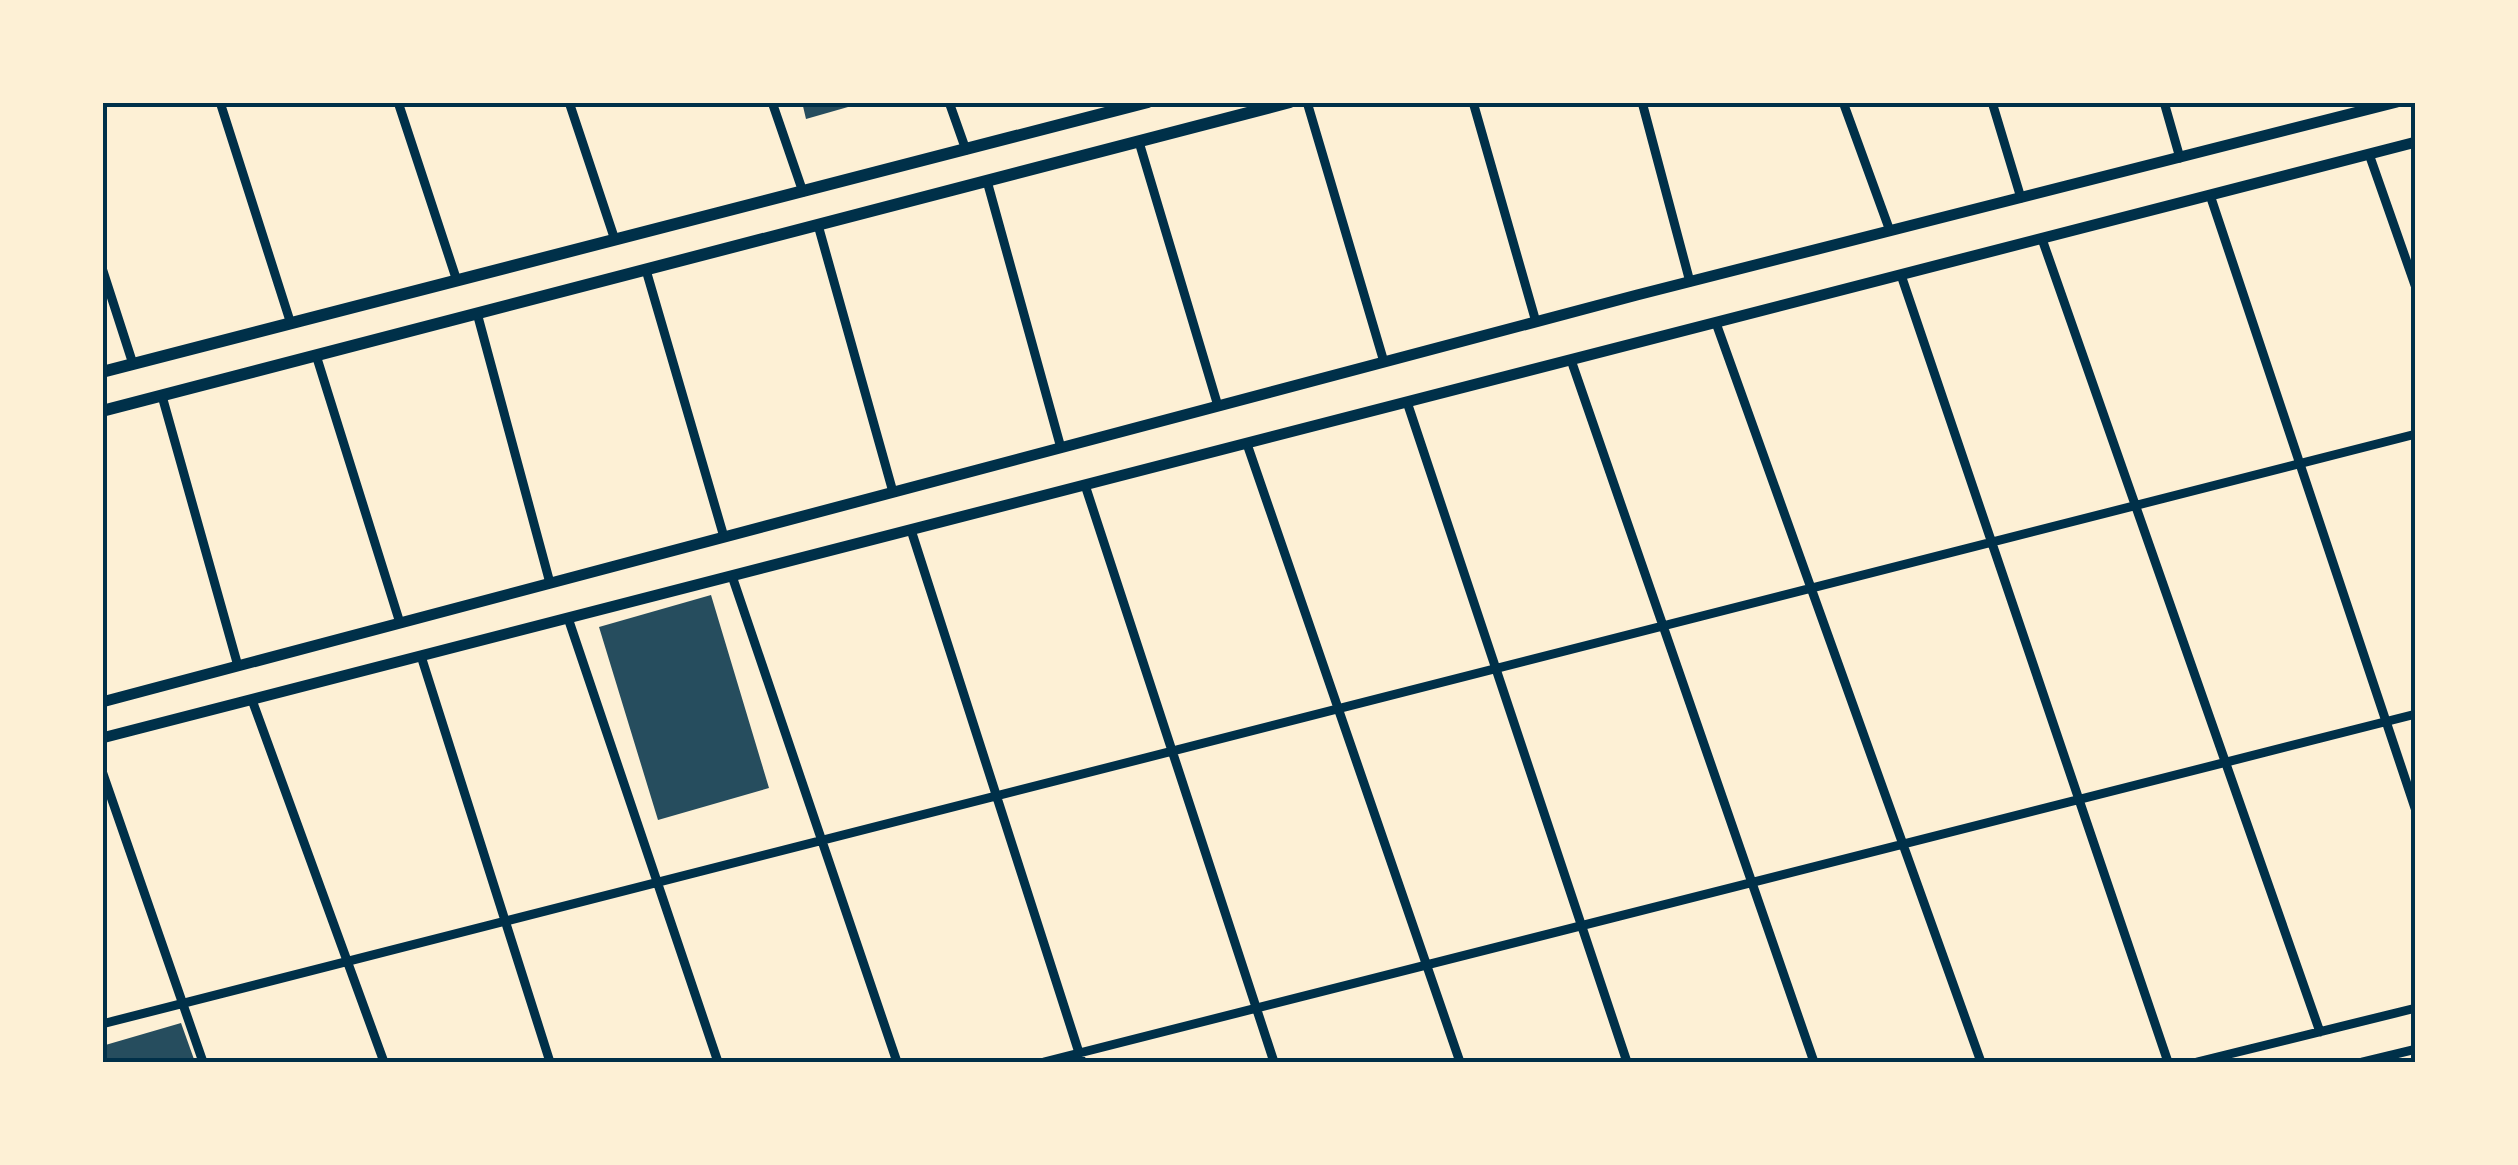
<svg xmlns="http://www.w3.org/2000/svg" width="2518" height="1165" font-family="'PT Sans Narrow',sans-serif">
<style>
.building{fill:#264d5e}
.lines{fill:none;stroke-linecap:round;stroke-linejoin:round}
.minor{stroke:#003049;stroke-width:9}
.tertiary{stroke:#003049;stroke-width:11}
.secondary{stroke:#003049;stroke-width:12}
.neatline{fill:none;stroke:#003049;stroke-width:4}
</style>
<rect width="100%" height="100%" fill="#fdf0d5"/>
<path class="building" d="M802,102H847L848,107L806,119Z
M711,595L769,788L658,820L599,627Z
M181,1023L195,1062H102V1046Z"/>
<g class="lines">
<path class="minor" d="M220,102L291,324
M398,102L457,281
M569,102L615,240
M772,102L803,192
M949,102L966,150
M1307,102L1384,362
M1473,102L1536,322
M1642,102L1690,282
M1843,102L1890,231
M1992,102L2021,198
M2164,102L2180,158
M1139,142L1218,406
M2369,154L2416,288
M987,181L1061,448
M2210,195L2416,811
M818,225L893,492
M2042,239L2320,1032
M102,268L133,364
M646,270L724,537
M1901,275L2168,1062
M477,313L550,583
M1716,323L1981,1062
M316,355L400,623
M1571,360L1814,1062
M162,396L238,666
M1407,402L1627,1062
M1247,444L1460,1062
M1085,485L1274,1062
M911,530L1082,1062
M732,576L897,1062
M568,618L718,1062
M421,656L550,1062
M252,700L384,1062
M102,771L203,1062
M102,1024L2416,434
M1044,1062L2416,714
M2197,1062L2416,1008
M2362,1062L2416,1049"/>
<path class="tertiary" d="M102,702L1637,295L2397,102
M102,738L2416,142"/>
<path class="secondary" d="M102,372L1148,102
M102,411L1290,102"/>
</g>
<rect width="2518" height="1165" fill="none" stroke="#fdf0d5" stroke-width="210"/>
<rect x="105" y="105" width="2308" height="955" class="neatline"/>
</svg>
